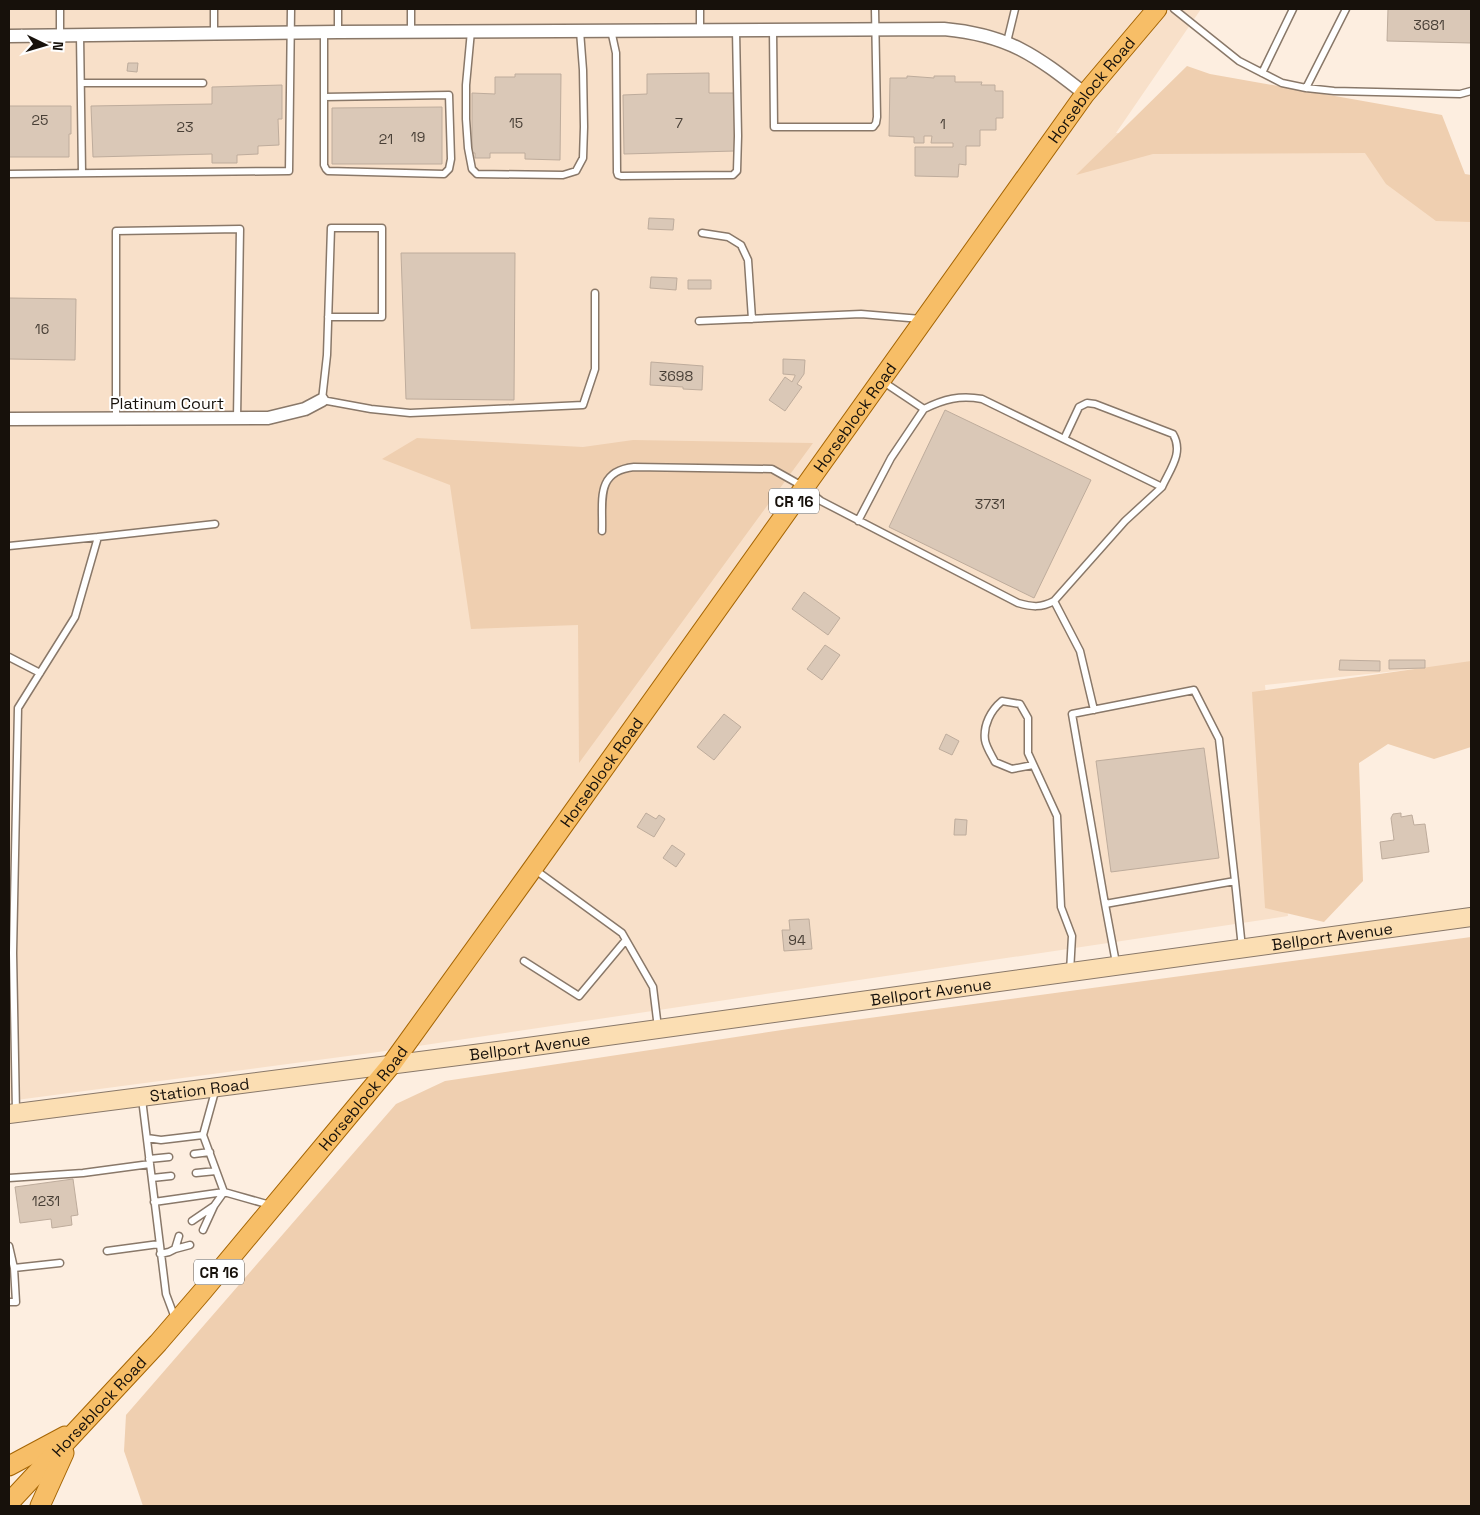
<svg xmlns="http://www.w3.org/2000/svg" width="1480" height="1515" font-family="'Space Grotesk',sans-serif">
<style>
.built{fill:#f8e0c9}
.green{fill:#efcfb0}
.building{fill:#dac8b7;stroke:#beac9c}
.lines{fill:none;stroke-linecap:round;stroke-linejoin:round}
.lane-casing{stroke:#897869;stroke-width:9}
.street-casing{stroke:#897869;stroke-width:15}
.secondary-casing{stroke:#897869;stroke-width:20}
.primary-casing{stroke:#a56504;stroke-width:21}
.lane{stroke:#fff;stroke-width:6}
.street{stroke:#fff;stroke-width:12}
.secondary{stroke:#fbdeb3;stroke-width:18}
.primary{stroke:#f7be67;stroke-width:19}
.labels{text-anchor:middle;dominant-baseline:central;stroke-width:4;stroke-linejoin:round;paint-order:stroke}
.number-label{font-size:14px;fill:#483f36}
.shield{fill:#fff;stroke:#5d5854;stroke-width:1}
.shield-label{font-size:15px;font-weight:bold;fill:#17110b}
.street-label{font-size:16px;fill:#17110b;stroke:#fff}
</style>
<rect width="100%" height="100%" fill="#fdeee0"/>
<path class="built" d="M9,9H1201L1116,133L1404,128L1471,213V663L1265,685L1288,916L378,1052L9,1101Z"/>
<path class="green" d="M1187,66L1210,74L1442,115L1465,174L1471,175V222L1436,221L1386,184L1365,153L1153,154L1076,175Z
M417,438L583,447L633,440L813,443L579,763L578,625L471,629L450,485L382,459Z
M1471,661V747L1434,759L1388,744L1359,763L1363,881L1324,922L1265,908L1252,692Z
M1471,937V1506H143L124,1451L126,1415L396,1104L445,1081L795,1028Z"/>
<path class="building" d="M1388,9H1471V43L1387,41Z
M128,63H138L137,72L127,71Z
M709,73V93H734L735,151L624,154L623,95L647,94V74Z
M515,74H561L560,160L525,159V153H490V158H475V153H472V93L495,94V77H515Z
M907,76L934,78V76H955V82H982L981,85H995V91H1003V118H996V130H980V146H966V165L959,164L958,177L915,176V147H953V143H931L932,136H924V143H914V137L889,136L890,78H907Z
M282,85V119H278L279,145L258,146V154L237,155V163H212V154L93,157L91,106L212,104V87Z
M9,106H71V134H69V157H9Z
M442,107V164H332V108Z
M649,218L674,219L673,230L648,229Z
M401,253H515L514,400L406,399Z
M651,277L677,278L676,290L650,288Z
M688,280H711V289H688Z
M9,298L76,299L75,360L9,359Z
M783,359L805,360L804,374L797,384L802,387L785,411L769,400L785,377L792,382L795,376V375L783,374Z
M651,362L703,366L702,390L683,389V387L650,385Z
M945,410L1091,480L1034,598L889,527Z
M804,592L840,618L828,635L792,609Z
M825,645L840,655L822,680L807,669Z
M1340,660L1380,661V671L1339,670Z
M1389,660H1425V668L1389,669Z
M724,714L741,727L714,760L697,747Z
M946,734L959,741L952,755L939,749Z
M1204,748L1219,858L1111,872L1096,761Z
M646,813L656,819L659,815L665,819L654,837L637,827Z
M1401,813V817L1412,815L1414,825L1425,824L1429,852L1382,859L1380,842L1394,840L1391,818L1393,814Z
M955,819L967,820L966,835H954Z
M672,845L685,854L676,867L663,858Z
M809,919L812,949L784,951L782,930H790L789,920Z
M73,1179L78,1215L71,1216L72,1225L52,1228L51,1219L20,1223L15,1187Z"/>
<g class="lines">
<defs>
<path id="lane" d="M214,9V34
M338,9V32
M1174,9L1239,61L1282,83L1306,88L1334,91L1460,94L1471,91
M611,30L616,53L617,172L618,175L621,176L733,175L737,171L738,136L736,30
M773,30L774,127H873L876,123L877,117L875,9
M411,31V9
M471,31L466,85V119L468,148L472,169L477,174L563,175L576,171L583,158L584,127L583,70L580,31
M700,31V9
M324,32V165L326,169L328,171L444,174L449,169L451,159L449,95L324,97
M80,35L82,173
M60,36V9
M1007,42L1015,9
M1262,73L1293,9
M81,83H203
M1306,88L1346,9
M9,174L289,171L291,9
M702,233L728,237L741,245L748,260L752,319
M328,317H382V228H331L327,355L322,400L371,409L410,413L583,405L595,369V293
M699,321L861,314L921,319
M882,381L924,409C944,399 960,395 982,399L1162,487C1170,469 1184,453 1173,434L1095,404L1087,403L1079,407L1064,439
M116,419V231L240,229L237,419
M858,521L891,458L924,409
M602,531C603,501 595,471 634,467L772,469L804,487L821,501L1018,603C1032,607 1041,608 1054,601L1125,521L1162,487
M98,537L215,524
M9,546L98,537L75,617L18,708L13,953L16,1112
M1054,601L1080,651L1094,710
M9,657L40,673
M1033,765L1012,769L995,762C992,756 986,747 985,740C983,725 991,710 1002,701L1020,704L1028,718V753L1057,816L1061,907L1072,936L1070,972
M534,869L622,933L653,987L658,1028
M1105,904L1072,714L1194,690L1219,739L1235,881
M524,961L579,996L625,941
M1116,963L1105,904L1235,881L1242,948
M216,1088L203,1135L224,1192
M142,1099L166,1294L175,1318
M147,1138L161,1140L203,1135
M194,1154L210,1152
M149,1159L169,1157
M196,1173L216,1171
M9,1178L83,1173L150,1164
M152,1178L171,1176
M154,1202L224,1192L270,1205
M192,1221L214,1206
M203,1230L214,1206L224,1192
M179,1236L175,1249L190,1245
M9,1246L14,1268L16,1302H9
M107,1251L159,1244
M160,1254L169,1252L175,1249
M14,1268L60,1263"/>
<path id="street" d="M9,36L338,32L944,29C1009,35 1035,55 1085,94
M9,419L268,418L305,409L322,400"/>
<g id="secondary">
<path id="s1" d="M9,1114L513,1049L1471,917"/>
</g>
<g id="primary">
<path d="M9,1466L65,1436"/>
<path id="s2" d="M9,1503L158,1343L202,1292L391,1065L533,868L1085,94L1157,9"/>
<path d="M40,1506L64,1453"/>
</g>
</defs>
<use href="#lane" class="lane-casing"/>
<use href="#street" class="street-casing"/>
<use href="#secondary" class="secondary-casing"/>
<use href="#primary" class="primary-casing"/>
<use href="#lane" class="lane"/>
<use href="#street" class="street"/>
<use href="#secondary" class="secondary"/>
<use href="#primary" class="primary"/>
</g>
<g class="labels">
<g class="number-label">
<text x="1429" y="25">3681</text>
<text x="40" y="120">25</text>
<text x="516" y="123">15</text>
<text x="679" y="123">7</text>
<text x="943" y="124">1</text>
<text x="185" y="127">23</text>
<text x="418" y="137">19</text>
<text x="386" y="139">21</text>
<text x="42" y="329">16</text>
<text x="676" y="376">3698</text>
<text x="990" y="504">3731</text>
<text x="797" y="940">94</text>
<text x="46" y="1201">1231</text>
</g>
<g class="shield">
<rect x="769" y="488.5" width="50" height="25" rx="4"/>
<rect x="194" y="1259.5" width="50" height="25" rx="4"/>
</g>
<g class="shield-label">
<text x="794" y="501">CR 16</text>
<text x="219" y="1272">CR 16</text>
</g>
<g class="street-label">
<text stroke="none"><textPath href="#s2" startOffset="1782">Horseblock Road</textPath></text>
<text x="167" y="403">Platinum Court</text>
<text stroke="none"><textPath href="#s2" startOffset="1378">Horseblock Road</textPath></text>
<text stroke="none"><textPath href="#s2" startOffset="942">Horseblock Road</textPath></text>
<text stroke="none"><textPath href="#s1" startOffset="1335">Bellport Avenue</textPath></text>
<text stroke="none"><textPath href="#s1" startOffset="930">Bellport Avenue</textPath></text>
<text stroke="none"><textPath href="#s1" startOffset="525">Bellport Avenue</textPath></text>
<text stroke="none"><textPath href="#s1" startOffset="192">Station Road</textPath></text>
<text stroke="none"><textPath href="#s2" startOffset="538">Horseblock Road</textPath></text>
<text stroke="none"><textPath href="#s2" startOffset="132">Horseblock Road</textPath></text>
</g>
</g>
<rect width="1480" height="1515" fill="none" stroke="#17110b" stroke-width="20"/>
<g transform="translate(45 45) rotate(95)" stroke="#ffffff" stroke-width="4" paint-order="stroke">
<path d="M0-4L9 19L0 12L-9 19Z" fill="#17110b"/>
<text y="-8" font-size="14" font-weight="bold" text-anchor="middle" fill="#17110b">N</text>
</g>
</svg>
